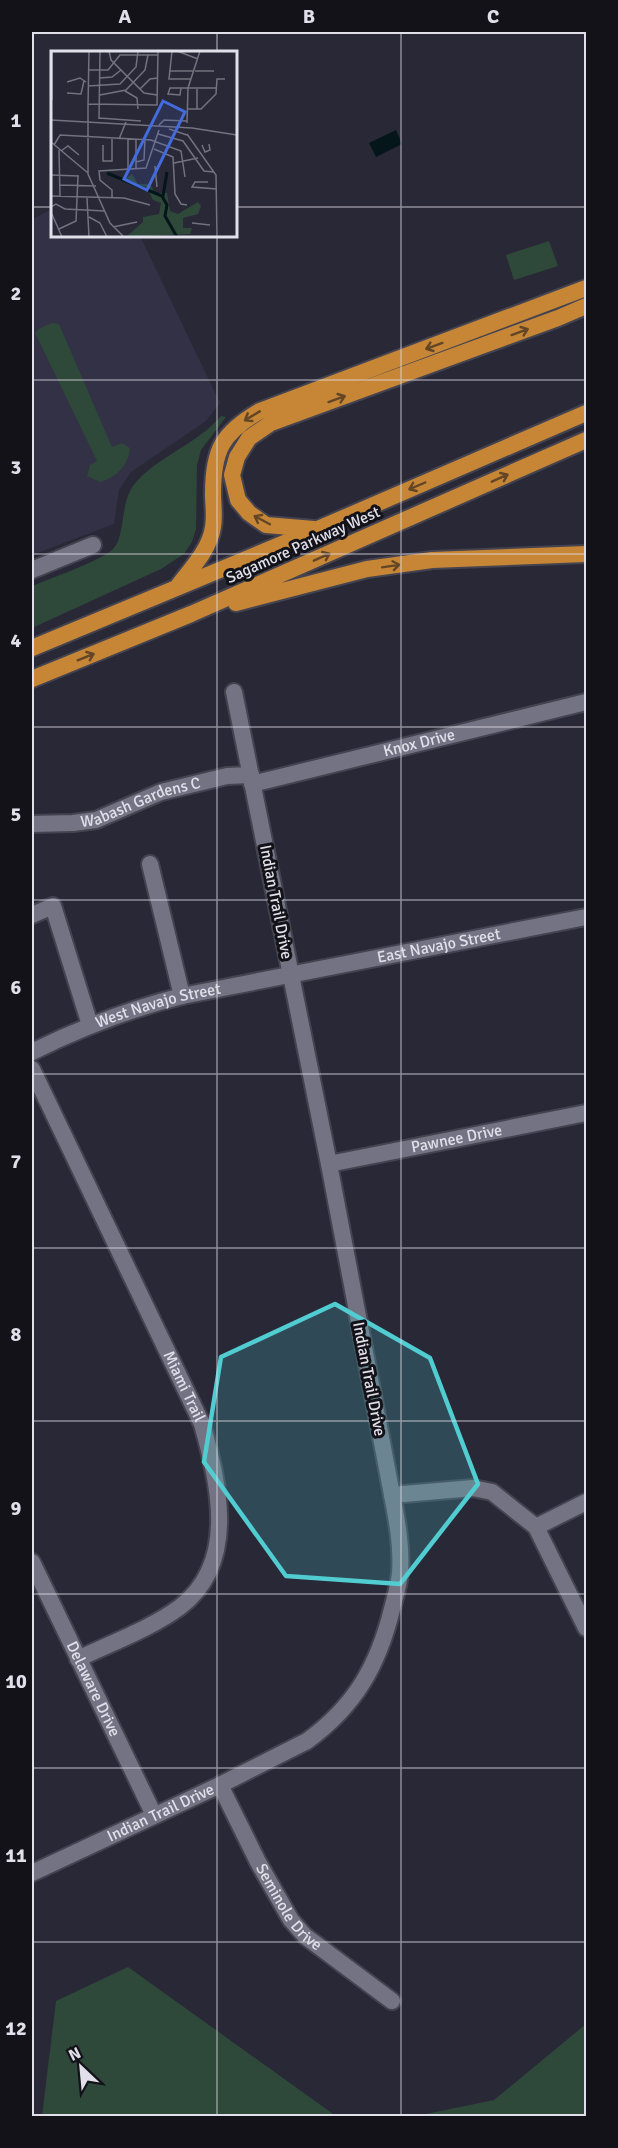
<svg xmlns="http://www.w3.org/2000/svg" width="618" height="2148" font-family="Signika,sans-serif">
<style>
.built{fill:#323145}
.green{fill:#2e4839}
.water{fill:#04161a}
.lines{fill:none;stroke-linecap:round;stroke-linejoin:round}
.minor-casing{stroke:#44434f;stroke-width:20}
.trunk-casing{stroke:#44434f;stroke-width:20}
.minor{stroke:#747384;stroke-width:16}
.trunk{stroke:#c68636;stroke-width:16}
.oneway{stroke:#634626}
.marked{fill:#51ccd1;fill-opacity:0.2;stroke:#51ccd1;stroke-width:4.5;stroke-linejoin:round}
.grid{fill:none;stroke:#e1e0ea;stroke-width:1.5;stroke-opacity:0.55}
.labels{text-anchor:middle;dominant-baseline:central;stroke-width:6;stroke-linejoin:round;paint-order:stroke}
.street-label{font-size:16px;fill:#e1e0ea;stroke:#121218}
.inset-river{fill:none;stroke:#04161a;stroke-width:3}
.inset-road{fill:none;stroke:#73727f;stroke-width:1.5}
.view{fill:#446bdc;fill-opacity:0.15;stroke:#446bdc;stroke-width:3}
.inset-edge{fill:none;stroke:#e1e0ea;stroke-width:3}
.neatline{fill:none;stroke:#e1e0ea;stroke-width:2}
.grid-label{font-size:20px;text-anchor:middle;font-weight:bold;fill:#e1e0ea}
</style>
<rect width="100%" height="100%" fill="#292837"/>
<path class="built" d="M52,209V236H140L220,403L206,421L131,472L119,490L114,524L32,555V219Z"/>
<path class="green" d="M549,241L558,266L514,280L506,255Z
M52,323L59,324L112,447L122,443L130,448C129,465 116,478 100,482L87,476L90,465L97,461L35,333L40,328Z
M221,416L226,417L201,450L197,465L196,529L192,542L184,554L161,569L32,628V586C51,578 98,562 112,550C115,547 118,542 119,538C125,519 122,497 137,481C161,455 197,444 221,416Z
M128,1967L336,2116H42L56,2001Z
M586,2024V2116H416L494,2100Z"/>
<path class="water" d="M396,130L402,144L376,157L369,143Z"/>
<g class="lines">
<defs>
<g id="minor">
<path d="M32,570L93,545"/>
<path id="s1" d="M252,784L586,702"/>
<path id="s2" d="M32,824L73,823L96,820L161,792L227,776L251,775"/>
<path d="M150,864L182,996"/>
<path d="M32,915L53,906L90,1025"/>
<path id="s3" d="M32,1052C80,1028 130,1009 182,996L586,917"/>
<path id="s4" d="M32,1069L202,1424C219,1484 238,1563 180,1607C150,1629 111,1643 78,1659"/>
<path id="s5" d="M329,1164L586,1113"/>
<path d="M392,1495L473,1488L492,1492L536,1527L586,1628"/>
<path d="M536,1527L586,1502"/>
<path id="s6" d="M32,1562L154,1815"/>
<path id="s7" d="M220,1785L258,1862L291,1920L305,1936L392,2001"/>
<path id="s8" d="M32,1873L220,1785L307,1741C355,1706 378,1666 392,1609C395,1597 399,1585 400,1573C402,1547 397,1520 392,1495L329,1164L234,692"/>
</g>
<path id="trunk" d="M314,529L266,525L249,513L238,500L232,475L237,457L249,438L271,423L558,318L586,306
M178,586C191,569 210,549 213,527C215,516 213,504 213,494C213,450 222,433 260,411L586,288
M236,603L367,569L432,560L586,554
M32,648L318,529L586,413
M32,679L191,614L586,440"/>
</defs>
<use href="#minor" class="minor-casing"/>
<use href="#trunk" class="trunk-casing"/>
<use href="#minor" class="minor"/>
<use href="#trunk" class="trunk"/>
</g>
<defs><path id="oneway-shaft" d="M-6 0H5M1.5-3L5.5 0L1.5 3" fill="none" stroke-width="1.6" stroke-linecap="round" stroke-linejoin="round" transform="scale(1.5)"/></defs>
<g class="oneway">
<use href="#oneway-shaft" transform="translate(520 332) rotate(-20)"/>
<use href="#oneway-shaft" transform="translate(434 346) rotate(160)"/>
<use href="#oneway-shaft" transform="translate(337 399) rotate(-20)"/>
<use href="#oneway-shaft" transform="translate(252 416) rotate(149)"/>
<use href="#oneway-shaft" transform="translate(500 478) rotate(-24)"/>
<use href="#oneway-shaft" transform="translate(417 486) rotate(157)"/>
<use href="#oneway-shaft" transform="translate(262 520) rotate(-152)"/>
<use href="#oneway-shaft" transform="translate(322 557) rotate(-24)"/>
<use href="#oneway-shaft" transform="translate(391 566) rotate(-9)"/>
<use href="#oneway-shaft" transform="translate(86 657) rotate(-22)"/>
</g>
<path class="marked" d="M335,1304L430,1358L478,1484L400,1584L286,1576L204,1462L221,1357Z"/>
<path class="grid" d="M217,32V52M401,32V2116M32,207H52M236,207H586M217,236V2116M32,380H586M32,554H586M32,727H586M32,900H586M32,1074H586M32,1248H586M32,1421H586M32,1594H586M32,1768H586M32,1942H586"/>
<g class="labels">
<g class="street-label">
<text transform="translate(303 545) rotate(-24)">Sagamore Parkway West</text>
<text stroke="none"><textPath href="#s1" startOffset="172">Knox Drive</textPath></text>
<text stroke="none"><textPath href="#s2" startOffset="112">Wabash Gardens C</textPath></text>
<text transform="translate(276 902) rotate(79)">Indian Trail Drive</text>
<text stroke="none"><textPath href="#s3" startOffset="422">East Navajo Street</textPath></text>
<text stroke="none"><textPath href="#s3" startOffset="135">West Navajo Street</textPath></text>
<text stroke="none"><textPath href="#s5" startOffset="130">Pawnee Drive</textPath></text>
<text transform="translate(369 1379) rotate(79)">Indian Trail Drive</text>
<text stroke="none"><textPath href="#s4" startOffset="352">Miami Trail</textPath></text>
<text stroke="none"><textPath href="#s6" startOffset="141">Delaware Drive</textPath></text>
<text stroke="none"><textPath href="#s8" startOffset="142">Indian Trail Drive</textPath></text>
<text stroke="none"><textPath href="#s7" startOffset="141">Seminole Drive</textPath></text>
</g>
</g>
<g transform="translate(51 51)">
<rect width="186" height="186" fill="#292837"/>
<path d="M54,122L74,128L81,123L87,133H99L104,142H116L119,160L127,163L147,151L150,155L147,163L132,167V177H141L139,183L75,186L92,171V166L108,163L110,152L102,149L97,139Z" fill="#2e4839"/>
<path class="inset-river" d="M56,122L111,145L116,154L114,165L126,186M112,145L116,121"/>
<path class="inset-road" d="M58,0L60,9L93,42L106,44M121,0L118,28H140M126,0L147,8M37,19H57L69,4H107M118,20H143M144,20H163M49,27L61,26L70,19M16,31L29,27L35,31M37,35L69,33L85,16L87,0M130,37L129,44L117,43L119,37H166M89,38L99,28L107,27M74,40L86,47L87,58M16,42L30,43L33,30M49,44L75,39L94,19L97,4M1,49V0M37,53V123L59,172L73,186M37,53L106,54L107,0M37,55L38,0M136,58H150L165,43L166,28H174M146,58V38M48,67L90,70M48,68L49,0M0,69L141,77L186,84M136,72L137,37L149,0M108,74L113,69L136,70M118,78L136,84M107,83L132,90L153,120L163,121M136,83L165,124L166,186M68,88L75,71M0,91L37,122M3,94L9,84L100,89L130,100L134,126M52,94V110H61V88M151,94L154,101L159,99L158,93M103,98L122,106L124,143L130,153L136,154M8,99L9,145M10,100L17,95L28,104M85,111L93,109L94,88M123,112L147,107M104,115L106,136M77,118V88M85,118V88M0,124L28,125M157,131H144L141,136L166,138M9,134L45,135M0,145L73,147L99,154M36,147L38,186M61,147V139L49,129L48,120L95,117L108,79M0,156L5,153L14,158L54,160M0,161L11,186M38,166L49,172L56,186M141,172L159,174M62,176L86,171M8,178L25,170L27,125"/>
<path class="view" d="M112,50L134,61L96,139L73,128Z"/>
<rect width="186" height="186" class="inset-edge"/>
</g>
<rect width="618" height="2148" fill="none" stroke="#121218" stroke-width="66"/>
<g transform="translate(81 2067) rotate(334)" stroke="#121218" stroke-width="4.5" paint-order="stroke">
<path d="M0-4.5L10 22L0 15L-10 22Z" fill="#e1e0ea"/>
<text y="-9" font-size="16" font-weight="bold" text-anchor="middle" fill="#e1e0ea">N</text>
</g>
<rect x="33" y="33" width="552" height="2082" class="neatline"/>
<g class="grid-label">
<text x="125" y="23">A</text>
<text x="309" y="23">B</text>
<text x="493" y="23">C</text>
<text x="16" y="127">1</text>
<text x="16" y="300">2</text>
<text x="16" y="474">3</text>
<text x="16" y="647">4</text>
<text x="16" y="821">5</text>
<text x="16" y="994">6</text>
<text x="16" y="1168">7</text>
<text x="16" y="1341">8</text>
<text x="16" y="1515">9</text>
<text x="16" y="1688">10</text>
<text x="16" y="1862">11</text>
<text x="16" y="2035">12</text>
</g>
</svg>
